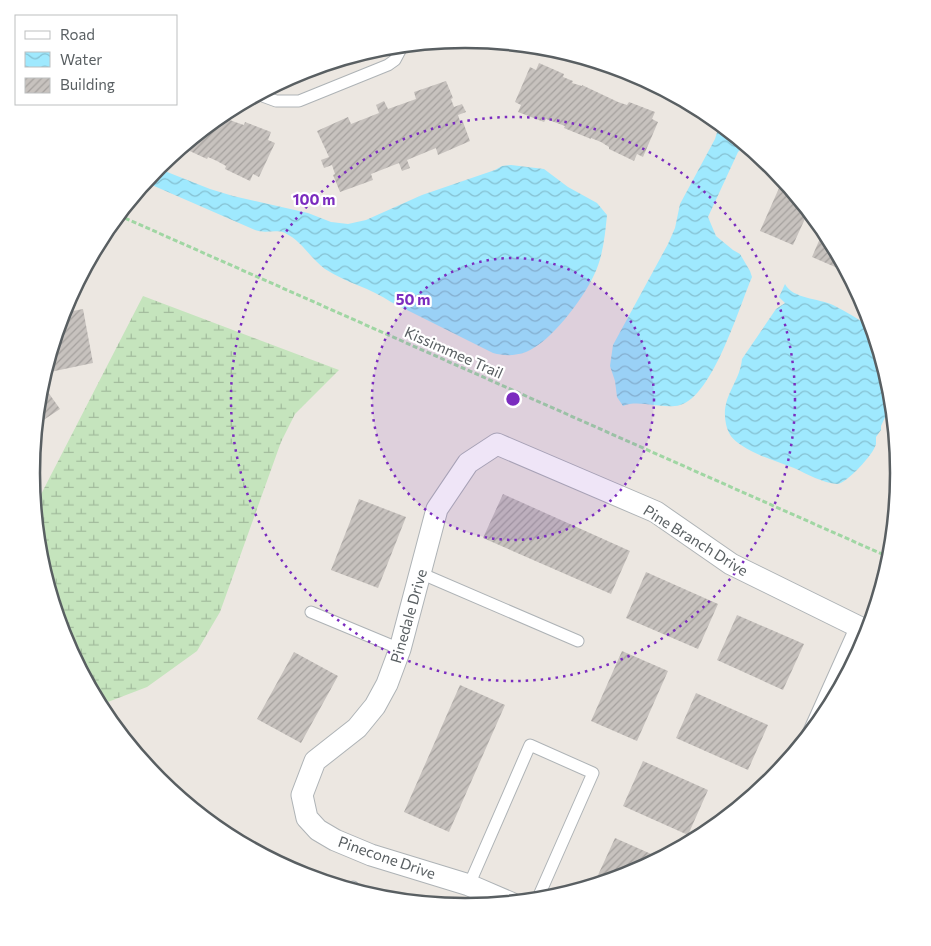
<svg xmlns="http://www.w3.org/2000/svg" width="931" height="946" font-family="Commissioner,sans-serif">
<style>
.wetland{fill:url(#wetland-marsh)}
.water{fill:url(#water-waves)}
.building{fill:url(#building-hatch)}
.lines{fill:none;stroke-linecap:round;stroke-linejoin:round}
.service-casing{stroke:#aeb3b6;stroke-width:13}
.minor-casing{stroke:#aeb3b6;stroke-width:23}
.path{stroke:#a0d6a3;stroke-width:3;stroke-dasharray:5 2.5;stroke-linecap:butt}
.service{stroke:#fff;stroke-width:11}
.minor{stroke:#fff;stroke-width:21}
.ring{fill:none;stroke:#7b2cbf;stroke-width:2.5;stroke-dasharray:2.5 5}
.labels{text-anchor:middle;dominant-baseline:central;stroke-width:4.5;stroke-linejoin:round;paint-order:stroke}
.street-label{font-size:15px;fill:#595f62;stroke:#fff}
.rim{fill:none;stroke:#595f62;stroke-width:2.5}
.centre{fill:#7b2cbf;stroke:#fff;stroke-width:2.5}
.ring-label{font-size:15px;text-anchor:middle;font-weight:bold;fill:#7b2cbf;stroke:#fff;stroke-width:4.5;stroke-linejoin:round;paint-order:stroke}
</style>
<defs>
<pattern id="wetland-marsh" width="20" height="14" patternUnits="userSpaceOnUse" patternTransform="scale(1.25)"><rect width="20" height="14" fill="#c5e4bd"/><path d="M1 5h8M5 5V1M11 12h8M15 12V8" fill="none" stroke="#a3bc9d"/></pattern>
<pattern id="water-waves" width="16" height="10" patternUnits="userSpaceOnUse" patternTransform="scale(1.25)"><rect width="16" height="10" fill="#9fe9fe"/><path d="M0 5q4-4 8 0t8 0" fill="none" stroke="#85c0d1"/></pattern>
<pattern id="building-hatch" width="6" height="6" patternUnits="userSpaceOnUse" patternTransform="scale(1.25)"><rect width="6" height="6" fill="#c7c2be"/><path d="M-1 1l2-2M0 6l6-6M5 7l2-2" fill="none" stroke="#a5a19e"/></pattern>
</defs>
<rect width="100%" height="100%" fill="#ece7e1"/>
<path class="wetland" d="M143,296L339,370L295,414L281,442L220,612L197,651L147,687L100,705L64,639L40,557L35,506Z"/>
<path class="water" d="M720,123L746,144L738,152L708,217L716,236L733,250L740,254L750,271L752,277C739,307 713,396 680,405C664,410 639,399 623,406L617,397L615,381L610,366L613,345L668,244L675,228L680,204L715,139Z
M511,165L544,169L568,187L597,203L607,215C605,235 603,257 594,275C583,299 551,342 526,352C515,356 504,356 493,353L391,302C371,288 346,283 325,269C310,258 302,241 285,233C276,229 265,234 255,230L145,182L157,168L210,189L233,196L308,213L331,222L348,224L366,220L422,195L495,170L502,166Z
M785,284C793,299 818,298 833,305C847,312 860,320 873,329L891,389L893,400L881,426V430L876,437C876,439 876,442 876,444C874,454 846,484 837,484C823,483 807,474 794,468C776,461 757,456 741,445C733,440 728,434 726,424C720,397 740,383 742,359L776,309L785,303L779,297Z"/>
<path class="building" d="M539,63L564,74L563,77L573,81L572,83L582,86V85L618,102L627,105L629,102L655,112L652,119L658,122L643,157L637,154L634,161L609,149V147L601,142L591,138V139L564,128L565,126L546,119L544,122L518,112L521,105L515,102L530,67L536,70Z
M446,81L453,98L451,99L454,107L462,104L466,112L458,115L461,124L463,122L470,141L438,155L436,148L407,160L410,168L402,171L399,163L371,174L373,180L340,192L333,175L335,174L332,165L324,168L321,160L329,157L317,131L348,117L351,124L379,113L376,105L384,101L388,109L416,99L414,92Z
M222,114L226,116L225,118L235,122L244,125L245,122L271,132L268,140L275,143L259,177L253,174L250,181L225,169L226,166L217,161L208,157L207,159L181,147Z
M783,179L809,210L793,245L760,231Z
M824,229L827,232L849,273L812,257Z
M83,309L93,363L50,372L48,360L63,313Z
M43,385L60,409L36,425L40,388Z
M503,494L630,551L611,594L483,538Z
M359,499L406,517L378,588L331,570Z
M646,572L718,604L698,649L626,618Z
M737,615L804,644L783,690L717,660Z
M622,651L668,671L637,741L591,721Z
M294,652L338,676L301,743L257,719Z
M460,685L505,705L449,832L404,812Z
M696,693L768,725L748,770L676,738Z
M643,761L708,790L688,835L623,806Z
M615,838L658,857L656,861L631,874L593,886Z
M262,851L314,875L313,878L299,874L261,853Z"/>
<g class="lines">
<defs>
<path id="service" d="M467,39C475,42 484,44 493,41
M257,94L276,101H299L388,65L395,60L403,45
M420,573L578,641
M311,612L400,649
M804,742L856,626
M469,885L530,745L593,773L537,900
M351,890L353,887"/>
<path id="minor" d="M511,903L469,885L371,855L335,840L318,830L307,818L302,795L315,761L357,728L375,706L387,684L400,649L437,509L468,463L497,444L656,512L731,564L869,632"/>
</defs>
<use href="#service" class="service-casing"/>
<use href="#minor" class="minor-casing"/>
<path class="path" d="M118,215L891,558"/>
<use href="#service" class="service"/>
<use href="#minor" class="minor"/>
</g>
<circle cx="513" cy="399" r="141" fill="#7b2cbf" fill-opacity=".12"/>
<g class="ring">
<circle cx="513" cy="399" r="141"/>
<circle cx="513" cy="399" r="282"/>
</g>
<g class="labels">
<g class="street-label">
<text transform="translate(454 352) rotate(24)">Kissimmee Trail</text>
<text transform="translate(696 540) rotate(32)">Pine Branch Drive</text>
<text transform="translate(408 616) rotate(-74)">Pinedale Drive</text>
<text transform="translate(387 857) rotate(19)">Pinecone Drive</text>
</g>
</g>
<path d="M0 0H931V946H0ZM40 473a425 425 0 1 1 850 0a425 425 0 1 1-850 0Z" fill="#fff" fill-rule="evenodd"/>
<path class="rim" d="M40 473a425 425 0 1 1 850 0a425 425 0 1 1-850 0Z"/>
<circle cx="513" cy="399" r="8" class="centre"/>
<g class="ring-label">
<text x="314" y="205">100 m</text>
<text x="413" y="305">50 m</text>
</g>
<rect x="15" y="15" width="162" height="90" fill="#ffffff" stroke="#bdbfc0"/>
<rect x="25" y="31" width="25" height="8" fill="#ffffff" stroke="#bdbfc0"/>
<text x="60" y="40" font-size="15" fill="#595f62">Road</text>
<rect x="25" y="52" width="25" height="15" fill="url(#water-waves)" stroke="#bdbfc0"/>
<text x="60" y="65" font-size="15" fill="#595f62">Water</text>
<rect x="25" y="78" width="25" height="15" fill="url(#building-hatch)" stroke="#bdbfc0"/>
<text x="60" y="90" font-size="15" fill="#595f62">Building</text>
</svg>
